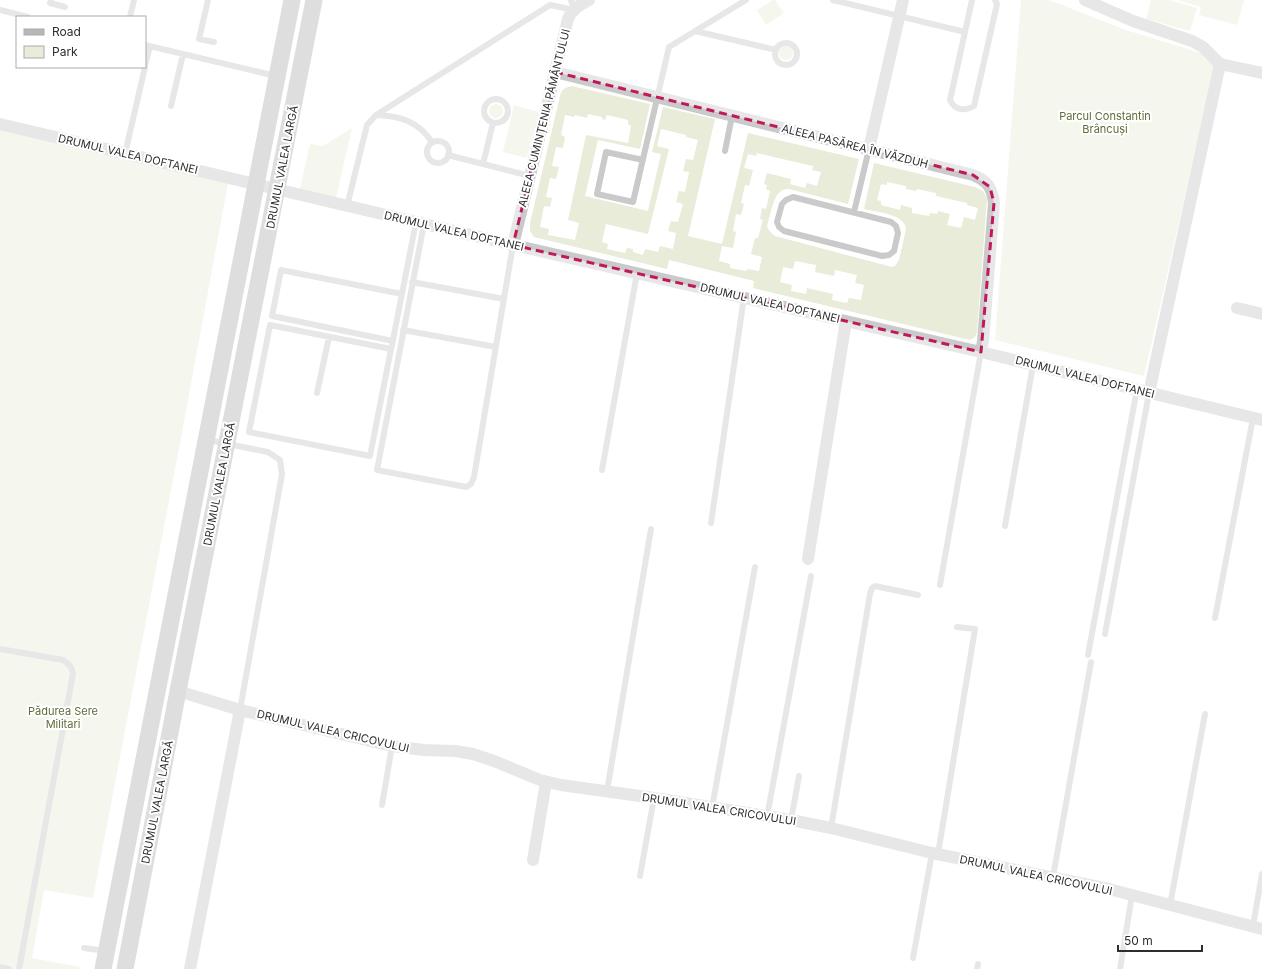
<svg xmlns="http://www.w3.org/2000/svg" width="1262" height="969" font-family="Inter,sans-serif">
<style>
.green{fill:#e8ecd9;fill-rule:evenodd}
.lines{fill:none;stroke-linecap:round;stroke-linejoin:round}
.service{stroke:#cacaca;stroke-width:6}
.minor{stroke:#cacaca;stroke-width:12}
.secondary{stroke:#b7b7b7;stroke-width:17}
.marked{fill:none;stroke:#c2185b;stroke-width:3;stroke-dasharray:8 5;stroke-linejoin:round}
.labels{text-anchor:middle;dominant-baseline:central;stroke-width:4;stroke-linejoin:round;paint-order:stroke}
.park-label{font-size:11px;fill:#5d6d37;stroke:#fff}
.street-label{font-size:11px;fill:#2d2d2d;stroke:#fff}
</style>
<rect width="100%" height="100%" fill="#fff"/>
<path class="green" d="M773,0H775L784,13L766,25L757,10Z
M1021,0H1049L1126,30L1204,54L1215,65L1144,376L995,340Z
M1151,0H1169L1197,8L1190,31L1146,19Z
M1178,0H1244L1237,25L1199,15L1201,7Z
M779 53a7 7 0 1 1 14 0a7 7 0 1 1-14 0Z
M572,86L650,104L640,149L598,140L585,196L648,211L661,154L652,152L663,107L715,119L688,236L722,244L748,133L859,159L848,204L789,189C786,189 783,189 780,192C773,197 770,217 767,226C769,231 771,233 775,236L892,267L895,266L899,260L906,229C905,214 876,212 864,209L874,163L975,187L983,191L987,199L977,332L975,337L970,340L753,288L754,281L669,260L667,269L534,237L530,231V223L561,92L565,88ZM588,114L602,117V119L605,120L607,115L628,120V124L631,126L628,143L586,135L568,220L579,223L575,240L548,235L549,229L540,227L544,206L550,207L552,198L546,197L550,178L556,179L559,167L552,166L556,147L563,148L565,137L561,135L565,115L574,117L575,115L587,118ZM661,129L686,135V137L698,140L693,160L686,159L683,171L689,172L685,192L679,191L676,202L683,204L678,222L671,221L668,231L676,233L673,249L660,246L658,252L645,249L643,255L633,252V249L627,248L625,253L607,249L608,244L602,242L606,224L648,234L669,149L657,146ZM757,153L813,166L812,170L821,172L817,186L807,183L805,188L790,184L791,179L767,173L764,184L767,185L766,189L770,191L766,209L762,208L760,219L763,220L758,238H755L751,254L762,257L759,271L748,269L746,271L730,268V264L719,261L722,246L733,248L736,232L733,231L736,214L741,215L744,204L741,203L745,185L749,186L753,170L744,168L748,154L756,156ZM887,182L906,186V189L916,191L917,189L936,193V196L967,203V205L978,208L975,220L964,217L961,228L947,225L950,214L938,211L937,214L930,213L929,216L912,213V208L901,205L900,210L881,205V201L877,200L881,184L887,185ZM795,261L816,265L815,272L834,276L835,270L857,275L855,283L864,285L861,300L849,298L847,303L832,300L833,294L807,288L806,294L791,291L792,285L780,282L783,267L793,269Z
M489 111a7 7 0 1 1 14 0a7 7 0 1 1-14 0Z
M514,105L539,112L527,158L503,152Z
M0,121L229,178L181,438L93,898L44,890L32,958L81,967V969H0Z
M352,128L336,198L300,189L310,144L323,146Z"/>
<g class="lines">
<path class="service" d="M51,0L50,3L65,7
M208,0L199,39L214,42
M833,0L965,32
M972,0L950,100C955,111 965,111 974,106L997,4L995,0
M0,10L28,17
M130,17L134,0
M695,31L776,50
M775 54a11 11 0 1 1 22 0a11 11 0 1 1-22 0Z
M145,45L276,76
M145,66L150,46
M484 111a12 12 0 1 1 24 0a12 12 0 1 1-24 0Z
M171,106L183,54
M376,115C400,116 418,121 432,142
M427 152a11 11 0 1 1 22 0a11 11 0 1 1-22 0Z
M725,151L732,116
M125,154L145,67
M448,155L530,176
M643,160L606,152L597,194L633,202L669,47L746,0
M483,164L493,123
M793,197L891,222L896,226L898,233L894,251L889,255L882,256L784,231L779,227L777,222L782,204L786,200Z
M347,206L367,125L376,115L550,5L574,10L571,0
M854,212L869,149
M424,224L377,470L466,487L471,484L474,477L513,245
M412,282L504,299
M403,330L496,347
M393,341L272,316L281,270L402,294
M391,349L270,325L249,432L370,456L391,349L392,345L416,222
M317,393L329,337
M208,440L268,452L280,460L282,474L240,710
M602,470L637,273
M711,523L744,297
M1005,526L1033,365
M940,585L981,352
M1215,618L1253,418
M1105,634L1149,393
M0,649L63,660C69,664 72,667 73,674L19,969
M1088,655L1137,389
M607,791L651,529
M382,805L392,746
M712,808L755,567
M767,817L811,576
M791,820L799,776
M831,828L870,594L872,588L875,586L918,595
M938,854L975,629L957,627
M640,876L654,798
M1053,877L1091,662
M1170,905L1205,714
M1253,926L1262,874
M84,948L106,951
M913,958L932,853
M0,967L9,969
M977,969L978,964
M1120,969L1132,895"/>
<path class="minor" d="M1085,0L1133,21L1192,41L1203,47L1220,64L1262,73
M555,72L973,175C988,181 992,188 994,203L983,341L981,352
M0,124L531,249L981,352L1262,420
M869,149L903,0
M513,245L568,19C572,9 580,5 589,0
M1237,308L1262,314
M1149,393L1220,64
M808,559L846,321
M178,691L240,710L392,746L424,750L455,751L473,754L494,761L540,780L561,785L654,798L791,820L831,828L932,853L1109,889L1262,929
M533,860L546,782
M190,969L240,710"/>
<path class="secondary" d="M103,969L292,0
M125,969L178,691L314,0"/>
</g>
<path d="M0 0H1262V969H0ZM555,72L973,175L990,187L994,203L981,352L513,245Z" fill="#fff" fill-opacity=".55" fill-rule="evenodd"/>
<path class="marked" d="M555,72L973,175L990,187L994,203L981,352L513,245Z"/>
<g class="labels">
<g class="park-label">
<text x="1105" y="116">Parcul Constantin<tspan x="1105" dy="13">Brâncuși</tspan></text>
<text x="63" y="711">Pădurea Sere<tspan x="63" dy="13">Militari</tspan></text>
</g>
<g class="street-label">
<text transform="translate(544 118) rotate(-76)">ALEEA CUMINȚENIA PĂMÂNTULUI</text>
<text transform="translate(855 146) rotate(14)">ALEEA PASĂREA ÎN VĂZDUH</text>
<text transform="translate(128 154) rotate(13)">DRUMUL VALEA DOFTANEI</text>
<text transform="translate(282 167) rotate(-79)">DRUMUL VALEA LARGĂ</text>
<text transform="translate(454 231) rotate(13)">DRUMUL VALEA DOFTANEI</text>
<text transform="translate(770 303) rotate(13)">DRUMUL VALEA DOFTANEI</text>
<text transform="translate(1085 377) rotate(14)">DRUMUL VALEA DOFTANEI</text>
<text transform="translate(219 484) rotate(-79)">DRUMUL VALEA LARGĂ</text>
<text transform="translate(333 731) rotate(13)">DRUMUL VALEA CRICOVULUI</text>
<text transform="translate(157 802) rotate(-79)">DRUMUL VALEA LARGĂ</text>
<text transform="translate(719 809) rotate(9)">DRUMUL VALEA CRICOVULUI</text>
<text transform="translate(1036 875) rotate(12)">DRUMUL VALEA CRICOVULUI</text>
</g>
</g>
<rect x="16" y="16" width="130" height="52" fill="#ffffff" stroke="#ababab"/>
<rect x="24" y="29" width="20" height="6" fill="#b7b7b7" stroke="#ababab"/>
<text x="52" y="36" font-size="12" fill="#2d2d2d">Road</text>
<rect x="24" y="46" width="20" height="12" fill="#e8ecd9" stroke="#ababab"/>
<text x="52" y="56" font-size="12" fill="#2d2d2d">Park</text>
<path d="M1118 945v6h84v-6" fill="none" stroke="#2d2d2d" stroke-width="2"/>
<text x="1124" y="945" font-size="12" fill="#2d2d2d" stroke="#ffffff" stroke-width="3" paint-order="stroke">50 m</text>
</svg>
